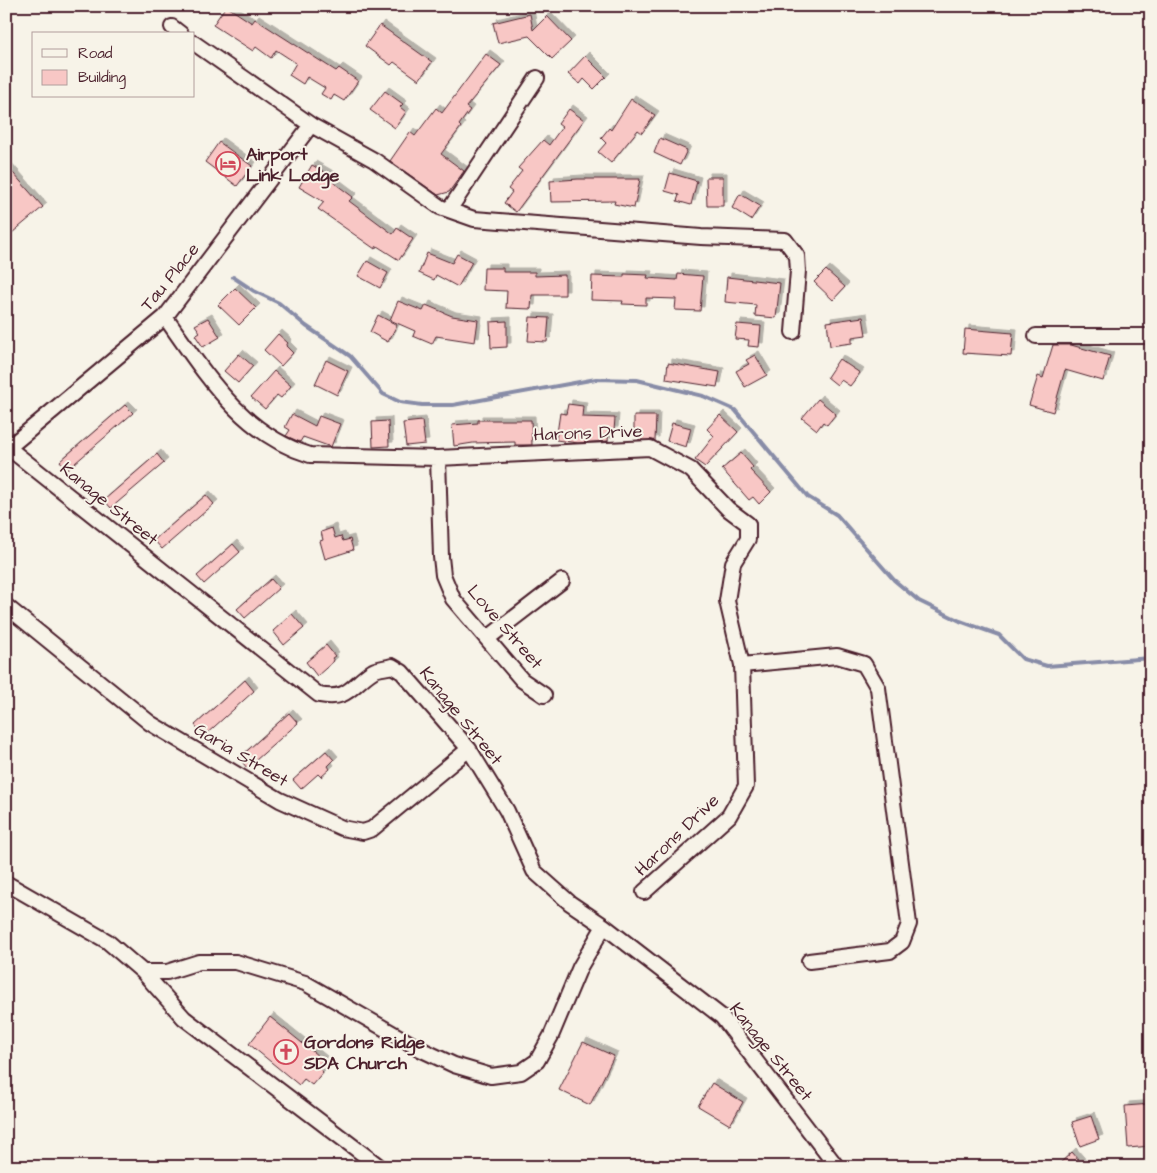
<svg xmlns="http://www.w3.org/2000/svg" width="1157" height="1173" font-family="'Architects Daughter',sans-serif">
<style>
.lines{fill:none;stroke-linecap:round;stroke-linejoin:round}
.stream{stroke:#888ca7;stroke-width:4}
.building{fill:#f8c7c5;stroke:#4a1f2b;filter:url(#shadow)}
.street-casing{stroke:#4a1f2b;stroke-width:18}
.street{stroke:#f7f3e8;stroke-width:14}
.labels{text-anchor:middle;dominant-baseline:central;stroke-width:4;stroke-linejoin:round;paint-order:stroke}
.poi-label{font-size:18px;font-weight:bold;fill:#4a1f2b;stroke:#f7f3e8;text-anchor:start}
.street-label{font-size:18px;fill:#4a1f2b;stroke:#f7f3e8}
</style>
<defs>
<filter id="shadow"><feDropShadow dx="4" dy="-4" stdDeviation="0" flood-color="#0004"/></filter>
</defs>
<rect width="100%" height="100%" fill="#f7f3e8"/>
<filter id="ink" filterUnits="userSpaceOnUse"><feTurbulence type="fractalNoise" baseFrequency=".02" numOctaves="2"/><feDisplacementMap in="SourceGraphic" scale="10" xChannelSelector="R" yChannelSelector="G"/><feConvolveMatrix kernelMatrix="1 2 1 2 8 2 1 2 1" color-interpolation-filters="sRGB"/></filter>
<g filter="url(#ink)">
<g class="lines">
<path class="stream" d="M233,277L254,291L279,303L306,326L350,356L383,394L400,402L422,405H453L596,379L637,380L703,396L735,410L808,497L837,515L894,580L919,601L960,621L999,635L1023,659L1047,666L1151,658"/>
</g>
<path class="building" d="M226,6L252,23L255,19L336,71L339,68L358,81L344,101L334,95L331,100L321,94L325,88L307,77L303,84L289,75L296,63L276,50L271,58L256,47L253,51L213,25Z
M530,14L533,30L547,16L571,41L552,59L529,36L498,43L493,23Z
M380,25L432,62L419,80L394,62L391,65L365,46Z
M486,54L501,65L466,107L470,110L459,125L461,127L441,154L464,171L449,192L438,195L390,161L410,132L415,136L436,108L442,113Z
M585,56L606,77L594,89L584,79L580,84L568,74Z
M385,91L403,104L400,107L406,112L395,128L370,110Z
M631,99L655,115L642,133L638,130L611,163L598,152L606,143L601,138L609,128L611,130Z
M569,109L584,120L516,212L504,203L512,192L508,189L522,171L518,168L543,140L549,145L562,127L558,124Z
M660,138L687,150L680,165L654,153Z
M219,142L252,166L237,186L205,162Z
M6,165L43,207L6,238Z
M312,165L331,176L329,179L353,197L349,201L393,234L397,228L413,239L399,260L377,246L375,249L318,209L324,202L299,187Z
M670,173L697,181L691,205L677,201L679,195L665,191Z
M706,177H723V206H707Z
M578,179H640L634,208L614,204L615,201L551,202L550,181Z
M740,194L760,206L751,220L732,208Z
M427,253L452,263L457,254L472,262L458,287L436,275L434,280L419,273Z
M367,261L388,273L380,288L358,276Z
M484,268H503V272H535V276L565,275V295H532L531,309L506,308L507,291L483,290Z
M826,270L845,287L833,300L814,282Z
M624,274L648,275L647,278L677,280L678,274L703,276L700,311L675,310L676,299L646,298V305L622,304L623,301L591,300L592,276L624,277Z
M727,277L780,283L776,318L755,316L756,305L725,302Z
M235,288L256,308L239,325L218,305Z
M398,301L423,311L426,305L452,316L478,320L475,342L436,336L432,344L413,336L415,331L390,320Z
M378,315L397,325L388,342L370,332Z
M530,317L549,318L547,342L528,341Z
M863,317L866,335L852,337V343L830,346L827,322Z
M208,318L220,337L203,347L195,335L200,332L195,325Z
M507,321V347L491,348L490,322Z
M737,324L761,326L759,347L748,346L749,340L735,339Z
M965,329L1013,333L1011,356L963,353Z
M278,334L288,343L286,346L293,353L281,366L264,350Z
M1053,345H1071L1110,356L1103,381L1065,370L1053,412L1029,405L1038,376L1043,378Z
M239,354L253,366L238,383L224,371Z
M755,355L767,375L745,387L736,371L749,364L746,360Z
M839,359L860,373L850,386L841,380L837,385L827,377Z
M326,360L348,371L337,395L315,384Z
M668,363L720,372L717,387L666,379Z
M274,371L291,386L281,398L277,395L265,409L251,397Z
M818,399L836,414L827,425L823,422L817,430L802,418Z
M568,404L583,406L582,417L615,418L614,431H609L608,441L578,443L556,440L560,413L566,414Z
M125,405L133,413L67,470L60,461Z
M292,414L315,426L319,416L340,424L331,447L303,437L300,442L286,436L290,430L285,427Z
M720,415L738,432L705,467L695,460L714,436L707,429Z
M634,416H656L655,441L639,440V430H634Z
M478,420H531L532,445H515V442L473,443L454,446L452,425L478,423Z
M388,421L389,446L373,447L372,422Z
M422,421L425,444L406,446L403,423Z
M672,423L691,428L686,447L667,441Z
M741,453L753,467L750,470L771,492L759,504L753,497L749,500L722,469Z
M157,454L164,463L111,508L104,500Z
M206,495L214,504L162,549L154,540Z
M332,528L335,538L341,536L343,541L350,539L353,550L325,559L320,541L323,540L321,532Z
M233,544L240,552L204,584L197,576Z
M271,579L279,588L245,618L237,609Z
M292,614L304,628L284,645L273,631Z
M326,645L335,656L332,658L334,661L317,676L306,662Z
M245,680L254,691L204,736L195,725Z
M289,713L298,723L247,768L239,758Z
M326,751L334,760L328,766L330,769L321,777L318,774L301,789L293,780Z
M270,1017L323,1060L318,1067L323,1072L312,1085L304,1079L299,1085L249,1044Z
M583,1042L614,1056L590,1105L559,1090Z
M712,1083L743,1102L730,1125L698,1106Z
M1151,1104V1146L1128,1148L1125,1106Z
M1091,1116L1099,1139L1080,1146L1072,1122Z
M1072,1152L1085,1167H1056Z"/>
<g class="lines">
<defs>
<path id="street" d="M172,27L181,34
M194,43L311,125L374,160L440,207L474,219L701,237L785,240L797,256L798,271L793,332
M449,210L537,78
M165,317C205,373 241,434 310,455L438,458L650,448L691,470L728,509L748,524V539L733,563L727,601L742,665L746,786L729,816L644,892
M1036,336H1151
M6,446L319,695C349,701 351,685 373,671C378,668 386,668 392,666L402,672L469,749L507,811L534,871L570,903L604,926L722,1017L837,1167
M8,448L165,317L311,125
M438,458L441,557L443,575L453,599L522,680L544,695
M6,606L150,723L280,800L342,828L363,832L372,829L469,749
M488,638L562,581
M742,665L837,656L864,664L878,688L909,924L902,942L890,951L809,961
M6,883L107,941L143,972L184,1018L380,1167
M143,972H167L199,962H236L305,983L420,1049L454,1065L491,1076L521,1072L537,1061L551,1036L580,967L604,926"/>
</defs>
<use href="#street" class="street-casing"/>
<use href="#street" class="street"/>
</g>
</g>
<defs>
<symbol id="hotel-ring" viewBox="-11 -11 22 22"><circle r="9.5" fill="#f7f3e8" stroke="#d1495b" stroke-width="1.5"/><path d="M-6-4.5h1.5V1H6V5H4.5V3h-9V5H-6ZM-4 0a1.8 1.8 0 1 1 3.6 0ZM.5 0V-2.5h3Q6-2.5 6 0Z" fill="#d1495b"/></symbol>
<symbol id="church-ring" viewBox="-11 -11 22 22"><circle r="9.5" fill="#f7f3e8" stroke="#d1495b" stroke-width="1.5"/><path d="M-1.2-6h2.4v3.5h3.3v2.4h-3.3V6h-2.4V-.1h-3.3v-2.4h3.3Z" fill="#d1495b"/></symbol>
</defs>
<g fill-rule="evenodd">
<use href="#hotel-ring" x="214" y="150" width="28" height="28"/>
<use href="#church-ring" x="272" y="1038" width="28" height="28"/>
</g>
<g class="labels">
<g class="poi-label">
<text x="246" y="154">Airport<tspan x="246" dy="21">Link Lodge</tspan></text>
<text x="304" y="1042">Gordons Ridge<tspan x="304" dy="21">SDA Church</tspan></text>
</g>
<g class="street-label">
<text transform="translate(170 277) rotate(-51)">Tau Place</text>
<text transform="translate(588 433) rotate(-2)">Harons Drive</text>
<text transform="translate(109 504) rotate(39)">Kanage Street</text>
<text transform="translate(505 627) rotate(49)">Love Street</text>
<text transform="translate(461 716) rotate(51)">Kanage Street</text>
<text transform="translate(241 755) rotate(31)">Garia Street</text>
<text transform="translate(677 835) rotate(-44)">Harons Drive</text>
<text transform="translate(771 1052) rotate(51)">Kanage Street</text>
</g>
</g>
<rect width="1157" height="1173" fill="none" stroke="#f7f3e8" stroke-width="25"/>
<rect x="12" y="12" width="1132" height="1148" fill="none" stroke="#4a1f2b" stroke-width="2" filter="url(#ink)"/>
<rect x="32" y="32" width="162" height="65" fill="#f7f3e8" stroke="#b29e9c"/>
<rect x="42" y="49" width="25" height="8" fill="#f7f3e8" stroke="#b29e9c"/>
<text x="78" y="58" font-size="15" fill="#4a1f2b">Road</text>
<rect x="42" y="70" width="25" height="15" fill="#f8c7c5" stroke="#b29e9c"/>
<text x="78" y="82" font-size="15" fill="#4a1f2b">Building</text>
</svg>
